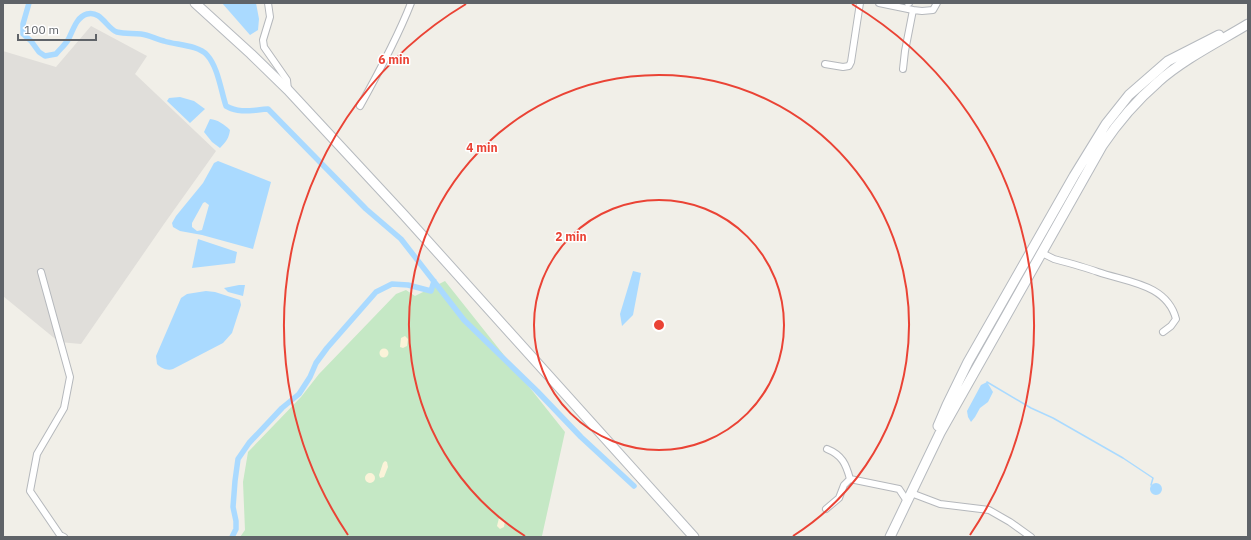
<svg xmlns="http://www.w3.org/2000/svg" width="1251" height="540" font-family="'IBM Plex Sans',sans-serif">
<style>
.industrial{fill:#e0deda}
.green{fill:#c5e8c5}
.sand{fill:#fbf3d9}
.water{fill:#aadaff;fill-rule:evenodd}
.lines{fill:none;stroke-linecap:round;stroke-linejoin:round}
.stream{stroke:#aadaff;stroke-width:1.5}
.canal{stroke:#aadaff;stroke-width:5.5}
.minor-casing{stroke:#b5b8bc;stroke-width:8}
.secondary-casing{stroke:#b6babf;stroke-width:11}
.minor{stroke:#fff;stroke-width:6}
.secondary{stroke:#fff;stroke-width:9}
.ring{fill:none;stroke:#ea4335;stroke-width:2}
.centre{fill:#ea4335;stroke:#fff;stroke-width:2}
.ring-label{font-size:12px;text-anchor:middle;font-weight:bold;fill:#ea4335;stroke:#fff;stroke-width:3;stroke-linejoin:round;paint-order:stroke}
</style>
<rect width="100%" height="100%" fill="#f1efe8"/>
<path class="industrial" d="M91,26L147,56L135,74L216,151L164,224L81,344L59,342L3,296V51L56,67Z"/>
<path class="green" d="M445,281L565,432L542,536L539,537H240L245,530L243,482L248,452L301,397L319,374L396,294L406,290L415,296Z"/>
<path class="sand" d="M405,336L408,339L407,346L403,348L400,347L401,338Z
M379.5 353a4.5 4.5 0 1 1 9 0a4.5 4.5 0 1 1-9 0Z
M385,461L387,462L388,467L384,477L380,478L379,475L383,463Z
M365 478a5 5 0 1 1 10 0a5 5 0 1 1-10 0Z
M499,518L505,520L504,527L500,529L497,526Z"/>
<path class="water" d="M222,3H256L259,19L258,30L250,35Z
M180,97L194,101L205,109L190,123L167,101L169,98Z
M210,119C218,120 224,124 230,130C229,138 226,142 220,148L212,142L204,132Z
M218,161L271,182L253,249L202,235L180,231L173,227L172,223L176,216L203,183L214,163ZM205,202L209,205L202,230L197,231L192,227V223L203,203Z
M198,239L237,252L235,263L192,268Z
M633,271L641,273L633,315L622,326L620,314Z
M239,285H245L243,296L228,292L224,288Z
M206,291L215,292L240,300L241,305L232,333L223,343L173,369C167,371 161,368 157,364L156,356L181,298L187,294Z
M987,382L993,392L988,402L980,408L975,417L971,422L968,417L967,411L981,385Z
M1150 489a6 6 0 1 1 12 0a6 6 0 1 1-12 0Z"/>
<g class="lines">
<path class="stream" d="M987,382L1031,408L1053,418L1123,458L1153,478L1151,485"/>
<path class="canal" d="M29,3L23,24V34L31,41L39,52L45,56L56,54C60,49 65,45 68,40C73,31 76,17 87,14C101,10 107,29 117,32C125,34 132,33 141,34C149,35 156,39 164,41C176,45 198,45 207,55C218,67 221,91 226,106C240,114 252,110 268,109L366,209L401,239L464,320L537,391L581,437L634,486
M232,537L236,529V521L233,507L235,481L238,459L249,443L282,408L299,394L310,377L316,363L327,348L376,292L392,284L408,285L431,291L434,281"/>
<defs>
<path id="minor" d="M268,3L270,17L263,40L264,47L287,80L288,90
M879,3L913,10
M908,3H909
M825,64L843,67L849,66L851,62L860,3
M903,69L905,51L913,10L922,11L933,10L937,3
M360,106C379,72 397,39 411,3
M1042,253L1054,259C1069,263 1084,267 1098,272C1127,282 1167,284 1176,319L1171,326L1163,332
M41,272L70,377L64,408L37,454L30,491L60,535L64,537
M827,449C842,455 846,464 850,479
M911,493L940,504L989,510L1010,522L1031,537
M826,509L839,498L844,485L850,479L899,489L907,501"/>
<path id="secondary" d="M195,3L251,54L288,90L404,215L694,537
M938,426L947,405L968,362L1074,176L1106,124L1129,95L1168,61L1219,35
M890,537L940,433L1102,146C1118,122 1136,101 1158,82C1182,60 1220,41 1248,24"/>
</defs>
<use href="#minor" class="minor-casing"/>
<use href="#secondary" class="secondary-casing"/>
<use href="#minor" class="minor"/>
<use href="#secondary" class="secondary"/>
</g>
<g class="ring">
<circle cx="659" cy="325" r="125"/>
<path d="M525 536A250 250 0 1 1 793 536"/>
<path d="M348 535A375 375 0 0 1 466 4M852 4A375 375 0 0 1 970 535"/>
</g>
<circle cx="659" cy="325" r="6" class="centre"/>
<g class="ring-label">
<text x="394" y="64">6 min</text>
<text x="482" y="152">4 min</text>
<text x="571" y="241">2 min</text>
</g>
<rect width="1251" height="540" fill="none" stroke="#5f6368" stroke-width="8"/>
<path d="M18 34v6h78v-6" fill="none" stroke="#5f6368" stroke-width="2"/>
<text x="24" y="34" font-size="12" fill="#5f6368" stroke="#ffffff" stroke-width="3" paint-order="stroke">100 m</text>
</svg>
